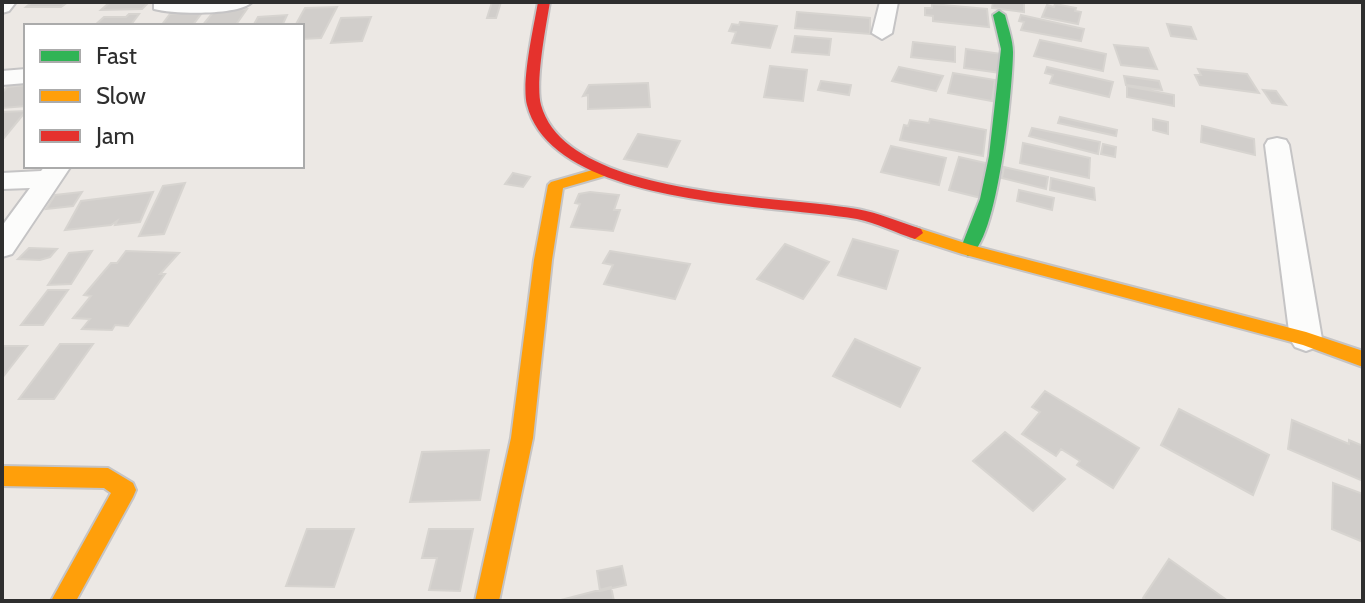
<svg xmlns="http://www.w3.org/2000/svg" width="1365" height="603" font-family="Cabin,sans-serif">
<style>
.building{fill:#d1cecb;stroke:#d7d4d0;stroke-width:2}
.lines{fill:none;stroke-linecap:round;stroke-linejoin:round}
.street-casing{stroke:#c5c4c5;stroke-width:4}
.fast-casing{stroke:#c5c4c5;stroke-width:4}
.slow-casing{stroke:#c5c4c5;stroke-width:4}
.jam-casing{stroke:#c5c4c5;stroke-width:4}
.street{fill:#fcfcfb;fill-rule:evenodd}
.fast{fill:#30b455;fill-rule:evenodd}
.slow{fill:#ff9f0a;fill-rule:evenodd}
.jam{fill:#e5322d;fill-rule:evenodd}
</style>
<rect width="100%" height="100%" fill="#ece8e4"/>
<path class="building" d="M32,2H68L61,7H26Z
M110,2H147L148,3L142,9L101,10Z
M492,2H501L496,18H487Z
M993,2H1024V12L992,8Z
M932,4L987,9L989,27L933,21V16L925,15V8H932Z
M1055,4L1076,8L1075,11L1081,12L1078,24L1042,17L1047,5L1054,7Z
M337,7L321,38L302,39V26H295L305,8Z
M247,9L235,26H202L215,10Z
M797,12L870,18V34L795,28Z
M202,13L192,26H161L170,14Z
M129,14H139L130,26H94L104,17H126Z
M287,15L282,26H253L258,17Z
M1021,15L1084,29L1081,41L1021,30L1024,22L1019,21Z
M371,17L362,41L331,43L341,18Z
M740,22L777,26L770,48L732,43L736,32L729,31L732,24L739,25Z
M1167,24L1191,27L1196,39L1171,36Z
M795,36L831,39L829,55L792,52Z
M1040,40L1106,54L1103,71L1034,56Z
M913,42L955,47V62L911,57Z
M1114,45L1148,48L1157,69L1121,65Z
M966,49L1002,54L1001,73L964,68Z
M770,66L807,70L803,101L764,97Z
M899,67L943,76L936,91L892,81Z
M1047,67L1113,82L1109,97L1050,83L1053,75L1045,73Z
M1198,69L1247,74L1259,93L1200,85L1195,75H1201Z
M953,73L995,80L992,101L948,93Z
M1124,76L1159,81L1162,90L1126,85Z
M821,81L851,85L849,95L818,90Z
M648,83L650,107L588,109V95L583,96L589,85Z
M26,85V106L2,108V93L7,87Z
M1127,86L1174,95V106L1127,97Z
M1263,90L1276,91L1286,105L1272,103Z
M26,111L4,138L2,139V112Z
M1060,117L1117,130L1116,136L1058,123Z
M930,119L986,130L983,156L900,140L904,125L908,126L910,120L929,123Z
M1153,119L1168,122V134L1153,130Z
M1202,126L1254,139L1255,155L1201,142Z
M1032,128L1100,142L1098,154L1029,136Z
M638,134L680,141L667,167L624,159Z
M1023,143L1090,158L1089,178L1020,163Z
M1103,144L1116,147L1115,157L1101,154Z
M891,146L946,158L939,185L881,172Z
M959,157L990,164L981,198L949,190Z
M1004,167L1048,177L1046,189L1002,178Z
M513,173L530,177L523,187L505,184Z
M1051,178L1094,188L1095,200L1050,190Z
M185,183L164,234L139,236L163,186Z
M1019,190L1054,198L1052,210L1017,201Z
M82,192L73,206L46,209L55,195Z
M153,192L140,222L115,225L117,221L111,225L65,230L81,201Z
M590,192L619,195L614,210H620L613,231L571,227L580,204L575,203L579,194Z
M853,239L898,251L886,289L838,275Z
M785,244L829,262L803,299L757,279Z
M29,248L57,249L50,257L40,260L18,259Z
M92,251L71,284L48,285L69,253Z
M126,251L179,253L160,274H165L128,326L115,325L112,330L82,329L90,319L73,318L91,296L84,295L111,263H117Z
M610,251L690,264L675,299L604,284L613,265L603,263Z
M48,290H68L43,325H21Z
M855,339L920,368L900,407L833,376Z
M60,344H93L54,399H19Z
M2,346H27L2,378Z
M1045,391L1139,448L1113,488L1077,465L1080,461L1061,449L1056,456L1022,434L1040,412L1032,407Z
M1179,409L1269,455L1253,495L1161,445Z
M1292,420L1349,444V440L1363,446V481L1288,449Z
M1005,432L1065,479L1033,511L973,461Z
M489,450L480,500L410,502L422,452Z
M1333,483L1363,494V542L1332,529Z
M307,529H354L334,587L286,586Z
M429,529H473L460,591L429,590L437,558H422Z
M1169,559L1228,601H1147L1143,598Z
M622,566L626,585L600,591L597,571Z
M611,587L614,601H557Z"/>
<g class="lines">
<defs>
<path id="street" d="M2,2H16L9,11L2,13Z
M154,2H252C238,16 174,14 154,9Z
M880,2H898L892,33L882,39L872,33Z
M26,69V83L2,85V71Z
M1277,138L1286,140L1289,145L1322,339L1317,347L1306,351L1295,347L1290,339L1265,145L1268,140Z
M45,166H71L12,254L2,257V226L30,188L2,189V173L41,171Z"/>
<path id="fast" d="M999,11L1005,15C1008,27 1013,40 1013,52C1013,83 998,247 968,256L960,250L980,199L989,156L1001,49L993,15Z"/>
<path id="slow" d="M603,167L611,172L608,175L563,188L552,260L533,438L499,601H475L511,438L534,260L548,185L551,182Z
M915,227L971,245L1306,332L1363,351V367L1303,345L962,254L909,237L907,233Z
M2,466L108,468L133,483L136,490L133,497L76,601H51L111,493L104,488L2,486Z"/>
<path id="jam" d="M538,2H550C546,26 535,83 541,105C567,198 779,195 857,209C879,213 900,222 921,229L923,233L915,239C896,233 877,223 857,219C774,204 553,207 527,105C521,82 534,26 538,2Z"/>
</defs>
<use href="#street" class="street-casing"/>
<use href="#fast" class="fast-casing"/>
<use href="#slow" class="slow-casing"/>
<use href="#jam" class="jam-casing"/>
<use href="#street" class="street"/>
<use href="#fast" class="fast"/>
<use href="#slow" class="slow"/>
<use href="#jam" class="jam"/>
</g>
<rect width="1365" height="603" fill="none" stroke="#2e2e2e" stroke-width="8"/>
<rect x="24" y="24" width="280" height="144" fill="#ffffff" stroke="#ababab" stroke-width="2"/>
<rect x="40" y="50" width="40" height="12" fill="#30b455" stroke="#ababab" stroke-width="2"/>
<text x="96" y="64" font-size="24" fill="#2e2e2e">Fast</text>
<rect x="40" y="90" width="40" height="12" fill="#ff9f0a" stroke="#ababab" stroke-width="2"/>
<text x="96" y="104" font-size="24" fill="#2e2e2e">Slow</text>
<rect x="40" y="130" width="40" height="12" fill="#e5322d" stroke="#ababab" stroke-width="2"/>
<text x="96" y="144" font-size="24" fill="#2e2e2e">Jam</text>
</svg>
